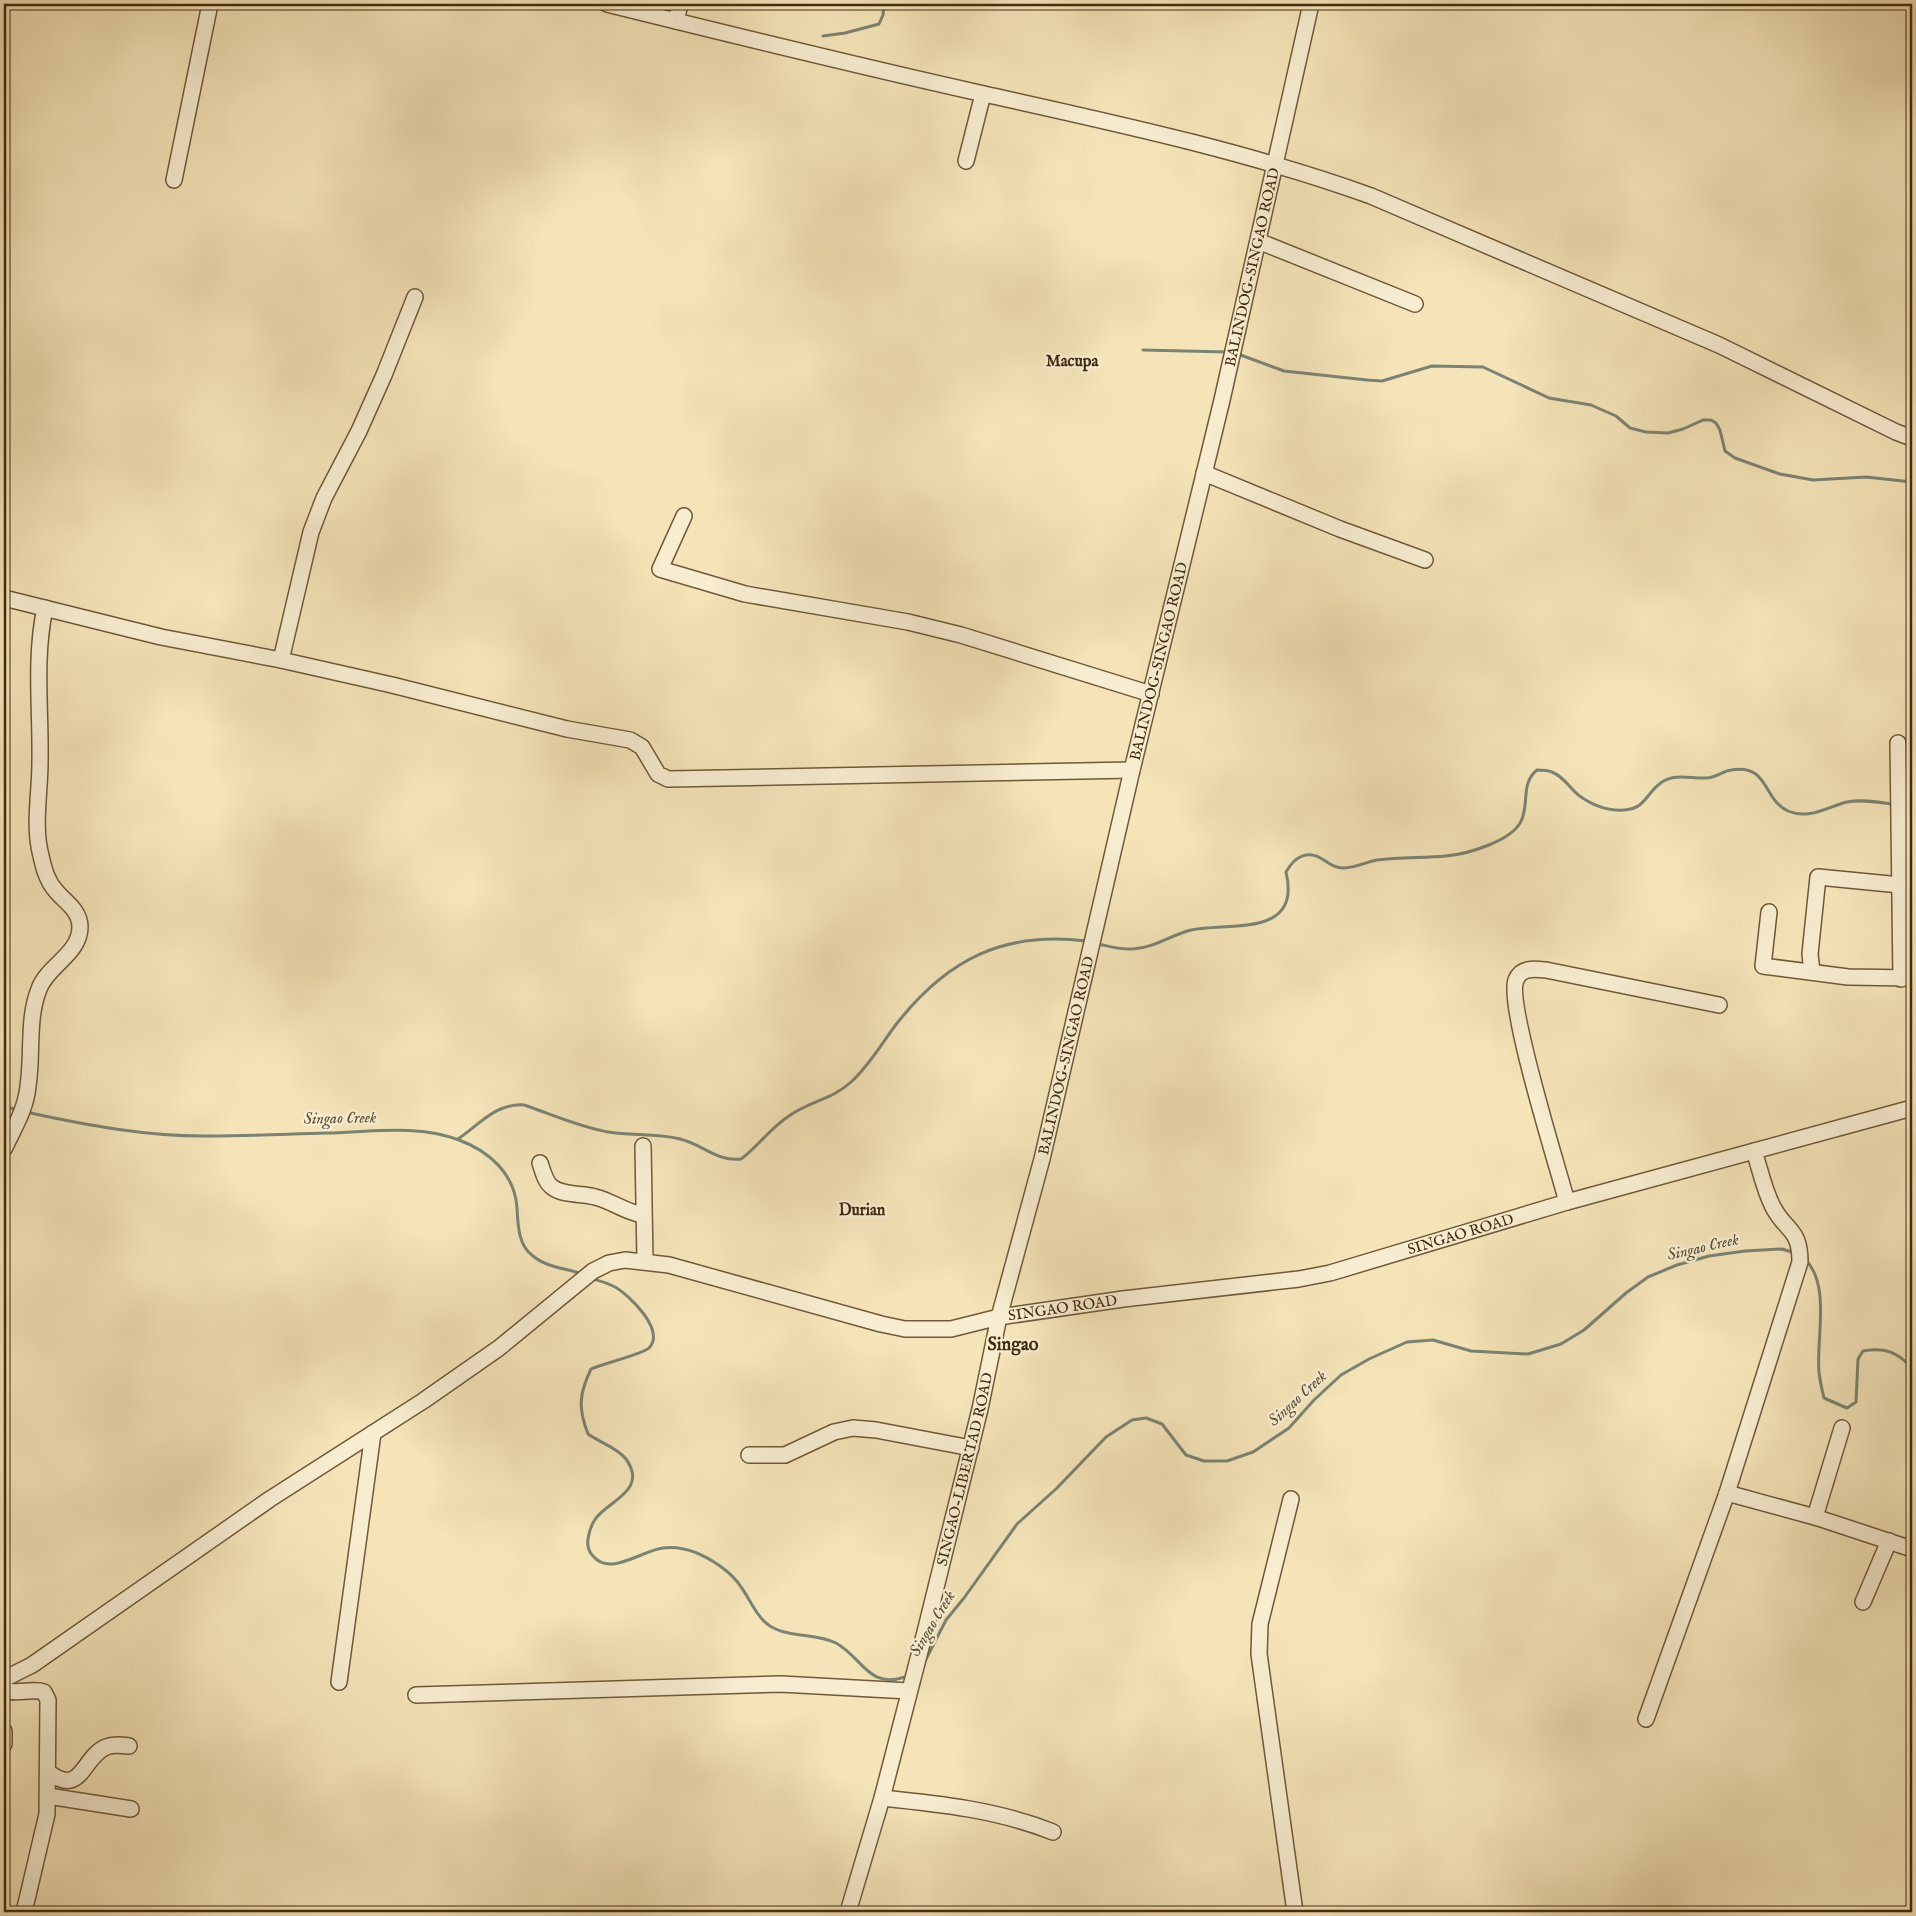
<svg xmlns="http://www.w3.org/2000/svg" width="1916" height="1916" font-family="'IM FELL English',serif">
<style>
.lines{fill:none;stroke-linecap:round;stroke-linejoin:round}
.stream{stroke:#7a8374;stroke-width:3}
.minor-casing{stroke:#6f5939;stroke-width:18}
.minor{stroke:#f8edd1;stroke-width:15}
.labels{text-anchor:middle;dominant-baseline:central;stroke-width:4.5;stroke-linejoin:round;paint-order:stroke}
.street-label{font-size:15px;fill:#432b0f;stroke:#f8edd1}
.neighbourhood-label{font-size:16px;font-weight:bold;fill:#432b0f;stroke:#f8edd1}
.water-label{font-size:16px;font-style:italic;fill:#5a5039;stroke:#f8edd1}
.quarter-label{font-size:18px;font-weight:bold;fill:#432b0f;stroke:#f8edd1}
</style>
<rect width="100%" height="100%" fill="#f4e4b8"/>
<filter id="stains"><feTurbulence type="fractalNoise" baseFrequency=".004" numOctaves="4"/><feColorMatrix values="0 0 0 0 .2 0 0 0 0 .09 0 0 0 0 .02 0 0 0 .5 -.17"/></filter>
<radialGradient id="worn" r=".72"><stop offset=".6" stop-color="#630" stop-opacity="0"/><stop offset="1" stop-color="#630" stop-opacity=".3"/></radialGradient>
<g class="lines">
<path class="stream" d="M823,36L845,33L879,24L883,15L884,4
M1143,350L1228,352
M1238,354L1284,371L1367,380L1382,381L1432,366L1483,367L1549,398L1591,405L1616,416L1630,428L1646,432L1668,433L1683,429L1703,420H1711L1716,423L1720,430L1725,451L1735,458L1780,474L1813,480L1866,477L1912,482
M1903,805H1912
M1098,944C1109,946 1121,950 1133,949C1154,948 1171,935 1191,930C1230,922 1302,938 1286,872C1291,864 1296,857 1306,855C1321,852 1329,869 1344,868C1355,868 1366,862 1377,860C1400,857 1423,858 1446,856C1467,854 1514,841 1522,819C1529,801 1521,783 1537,770C1542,770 1547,770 1552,772C1562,776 1567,784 1574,791C1584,801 1601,809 1615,810C1647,812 1643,795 1662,782C1675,773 1692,779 1706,778C1715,778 1723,771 1731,770C1769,763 1763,800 1788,811C1809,820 1827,807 1847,802C1861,799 1878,802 1892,804
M4,1106L17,1110
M26,1112C85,1125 149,1137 210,1136C249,1136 288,1134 327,1133C370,1132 418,1124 459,1140C489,1151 515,1174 517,1208C518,1225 518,1245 533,1256C546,1267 564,1268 579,1273
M458,1139C480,1124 496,1103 524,1105C551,1114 579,1127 608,1132C632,1136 656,1133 680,1139C702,1144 717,1162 741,1159C758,1147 770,1128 789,1116C808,1102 833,1099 851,1082C870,1065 883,1041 898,1022C948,959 1004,931 1086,941
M1805,1259C1831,1285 1816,1338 1819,1372C1820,1381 1822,1390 1824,1398L1847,1408L1856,1402L1858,1359L1863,1351C1884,1347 1899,1352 1912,1369
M593,1279C600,1281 608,1283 615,1287C629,1295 666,1330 649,1348C643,1354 602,1364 591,1369C579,1394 578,1408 588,1434C599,1442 618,1448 626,1459C648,1490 610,1500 596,1518C591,1525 589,1531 588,1539C587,1546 588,1551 593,1556C610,1577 643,1550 663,1548C684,1545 703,1554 720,1566C727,1571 736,1579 741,1587C750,1599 757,1618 770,1626C789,1638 816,1633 836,1643C863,1658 868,1689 905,1677
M922,1667L946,1620L964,1598L1017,1524L1057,1488L1106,1437L1132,1420L1146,1418L1162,1424L1186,1455L1204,1461H1227L1253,1452L1289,1428L1314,1400L1341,1375L1369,1359L1407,1342L1433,1340L1471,1351L1528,1354L1561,1344L1584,1330L1626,1293L1648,1277L1677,1265L1709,1256L1745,1251L1782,1249L1795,1253"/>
<defs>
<g id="minor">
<path d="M607,4C732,35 858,66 984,94C1114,123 1246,151 1371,196L1719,345L1896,432L1912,438"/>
<path d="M676,21L680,4"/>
<path d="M966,161L983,94"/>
<path d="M174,180L210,4"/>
<path d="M1258,241L1415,304"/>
<path d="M1204,473L1340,529L1425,560"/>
<path d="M684,516L660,569L745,594L908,622L961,635L1151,694"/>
<path d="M4,598L161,637L281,660L392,685L567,729L630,740L642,747L658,774L668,779L1132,770"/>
<path d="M281,660L311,532L324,498L359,431L384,375L415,297"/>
<path d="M1898,743L1901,979"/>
<path d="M1769,912L1763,966L1848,977L1912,978"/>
<path d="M1812,972L1810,954L1818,877L1900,885"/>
<path d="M643,1146L645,1261"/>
<path d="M4,1149C14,1128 26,1109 28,1086C33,1054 27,1019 39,989C47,966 80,954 80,927C80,910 65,902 56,891C47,881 44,869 41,856C33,826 40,793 40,762C41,710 34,659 45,608"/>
<path d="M540,1163C543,1171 545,1182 552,1187C563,1196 582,1193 595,1197C612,1201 625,1212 643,1215"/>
<path d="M1567,1202C1558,1168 1506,1003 1516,980C1521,967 1535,969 1546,970L1719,1005"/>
<path d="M749,1455H785L834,1432L853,1428L876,1430L971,1448"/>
<path d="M1727,1493L1815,1517L1912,1549"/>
<path d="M1291,1499L1260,1624L1259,1654L1295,1912"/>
<path d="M1815,1517L1842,1428"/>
<path d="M1863,1602L1889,1541"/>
<path id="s1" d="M4,1679L32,1665L270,1499L423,1401L499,1348L593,1271L609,1263L625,1260L669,1265L881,1324L905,1329H951L999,1317L1123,1299L1299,1279L1330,1273L1567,1202L1912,1108"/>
<path d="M339,1682L373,1433"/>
<path d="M4,1690C17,1695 31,1688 44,1692L48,1700L47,1814L24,1912"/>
<path d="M416,1695L781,1684L909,1691"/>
<path d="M1646,1719L1727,1493L1800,1262C1800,1228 1786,1232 1773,1207C1764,1190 1760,1169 1754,1151"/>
<path d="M4,1731V1744"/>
<path d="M48,1772C82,1798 82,1757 106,1747C113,1744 121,1745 129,1746"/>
<path d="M48,1796L131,1809"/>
<path d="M882,1798C941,1804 998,1810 1053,1832"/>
<path id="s2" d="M848,1912L882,1798L925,1632L980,1409L999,1317L1042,1159L1132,770L1222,400L1311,4"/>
</g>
</defs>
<use href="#minor" class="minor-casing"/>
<use href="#minor" class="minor"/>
</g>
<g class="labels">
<g class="street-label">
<text stroke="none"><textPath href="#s2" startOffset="1694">BALINDOG-SINGAO ROAD</textPath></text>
<text stroke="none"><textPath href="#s2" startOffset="1289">BALINDOG-SINGAO ROAD</textPath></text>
<text stroke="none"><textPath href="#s2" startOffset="884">BALINDOG-SINGAO ROAD</textPath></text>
<text stroke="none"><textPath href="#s1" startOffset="1606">SINGAO ROAD</textPath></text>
<text stroke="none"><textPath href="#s1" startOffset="1200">SINGAO ROAD</textPath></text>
<text stroke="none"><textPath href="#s2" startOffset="458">SINGAO-LIBERTAD ROAD</textPath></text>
</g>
<g class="neighbourhood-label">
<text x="1072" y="362">Macupa</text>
<text x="862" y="1211">Durian</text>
</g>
<g class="water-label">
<text transform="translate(340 1119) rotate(-1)">Singao Creek</text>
<text transform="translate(1703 1248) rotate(-13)">Singao Creek</text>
<text transform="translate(1298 1399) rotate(-43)">Singao Creek</text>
<text transform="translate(933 1624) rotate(-59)">Singao Creek</text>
</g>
<g class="quarter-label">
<text x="1013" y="1345">Singao</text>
</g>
</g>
<rect width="1916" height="1916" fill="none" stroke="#f4e4b8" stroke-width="20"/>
<rect x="5" y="5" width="1906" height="1906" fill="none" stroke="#432b0f" stroke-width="2.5"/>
<rect x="10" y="10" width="1896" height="1896" fill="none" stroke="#432b0f"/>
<rect width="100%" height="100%" filter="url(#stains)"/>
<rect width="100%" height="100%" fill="url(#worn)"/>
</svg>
